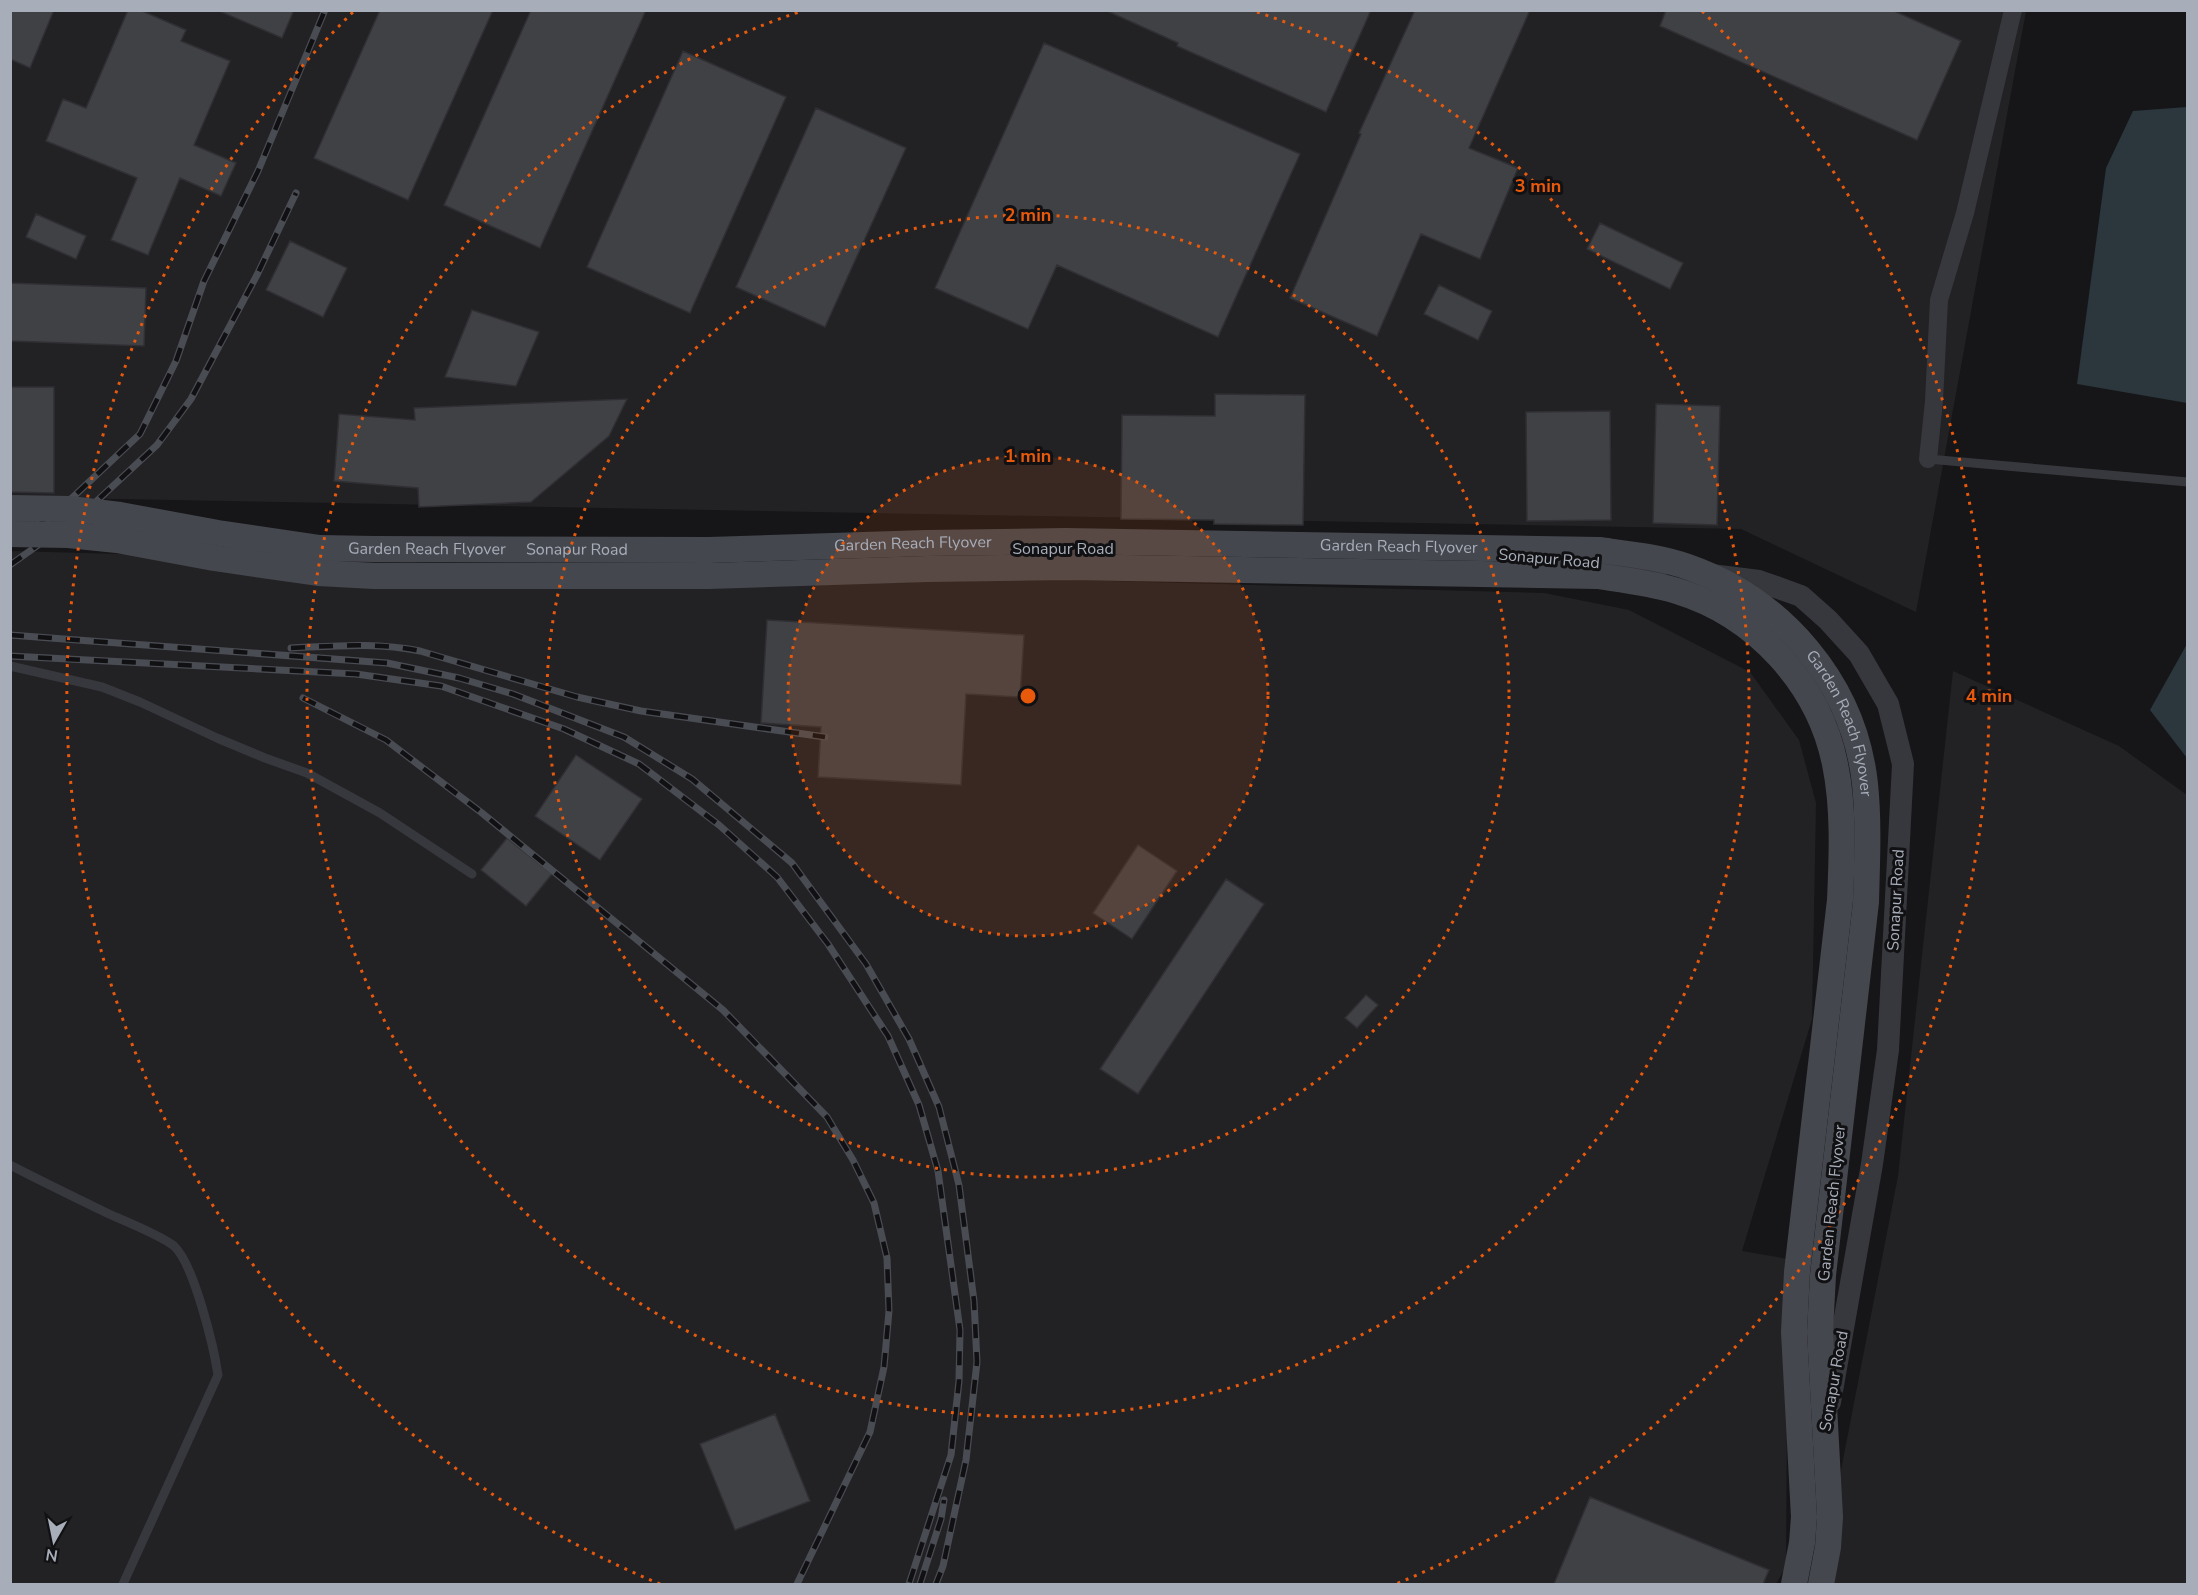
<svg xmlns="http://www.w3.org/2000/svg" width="2198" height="1595" font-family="'Nunito Sans',sans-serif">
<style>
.built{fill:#222225}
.water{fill:#2b363d}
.building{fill:#404145;stroke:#303034;stroke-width:1.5}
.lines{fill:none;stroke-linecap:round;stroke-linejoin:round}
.service{stroke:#37383d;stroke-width:9}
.minor{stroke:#37383d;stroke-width:18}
.tertiary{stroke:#37383d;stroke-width:22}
.rail-casing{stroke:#4a4c53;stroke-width:7}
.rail{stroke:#111113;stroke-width:4.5;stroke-dasharray:14;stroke-linecap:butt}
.secondary-bridge{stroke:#45474e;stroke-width:26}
.ring{fill:none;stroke:#e8590c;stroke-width:3;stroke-dasharray:3 6}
.labels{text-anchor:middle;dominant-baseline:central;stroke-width:6;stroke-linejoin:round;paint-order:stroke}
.street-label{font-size:16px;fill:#a7adb9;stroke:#111113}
.centre{fill:#e8590c;stroke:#111113;stroke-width:3}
.ring-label{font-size:18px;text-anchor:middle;font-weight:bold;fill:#e8590c;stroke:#111113;stroke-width:6;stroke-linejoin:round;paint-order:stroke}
</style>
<rect width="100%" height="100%" fill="#161618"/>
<path class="built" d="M11,11H2026L1916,612L1741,529L11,497Z
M11,551L1544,593L1629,610L1750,672L1799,740L1816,803L1812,1019L1742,1251L1788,1259L1786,1566L1776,1584H11Z
M1953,671L2119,746L2187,795V1584H1815L1823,1563L1898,1176Z"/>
<path class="water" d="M2187,107V403L2077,384L2106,168L2133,111Z
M2187,644V758L2150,710Z"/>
<path class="building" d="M10,10H54L30,68L10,59Z
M128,10H140L186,30L181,41L230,61L194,145L236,163L221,196L180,178L148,255L111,240L137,178L46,141L63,99L86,108Z
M217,10H294L282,38Z
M380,10H493L408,200L314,158Z
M531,10H646L540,248L444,205Z
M1105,10H1371L1326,112L1177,46L1178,43Z
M1415,10H1530L1469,148L1518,168L1480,259L1421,234L1377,336L1290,298L1361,134L1359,133Z
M1666,10H1892L1961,41L1917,140L1660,26Z
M1044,43L1300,154L1218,337L1057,265L1028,329L935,288Z
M683,51L786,97L690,313L587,267Z
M816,108L906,148L825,327L736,287Z
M36,214L86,236L76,259L26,237Z
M1600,223L1683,263L1670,289L1587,249Z
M290,241L347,268L323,317L266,290Z
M10,283L146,288L144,346L10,341Z
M1439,285L1492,311L1478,340L1424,314Z
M472,310L539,332L516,386L445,377Z
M10,387H54V493L10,492Z
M1215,394L1305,395L1303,525L1214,524V520L1121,519L1122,415L1215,416Z
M627,399L609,436L531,502L419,507L418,488L334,481L339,414L415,420L414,408Z
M1656,404L1720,406L1717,525L1653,523Z
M1610,411L1611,520L1527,521L1526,412Z
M767,620L1024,635L1020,697L966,694L961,785L818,777L821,727L761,723Z
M576,755L642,799L600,860L535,816Z
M507,838L552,874L526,906L481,870Z
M1138,845L1177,871L1132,939L1093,913Z
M1226,879L1264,904L1138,1094L1100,1069Z
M1366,995L1378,1005L1357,1028L1345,1018Z
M775,1414L810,1501L735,1530L700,1444Z
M1590,1497L1769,1570L1763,1584H1554Z"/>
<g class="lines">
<path class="service" d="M1928,459L2188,482
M10,666L102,687L140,702L217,738L265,758L307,773L380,813L472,874
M10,1165C43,1182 76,1198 109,1214C125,1221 162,1236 174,1246C194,1264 214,1348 218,1375L123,1584"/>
<path class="minor" d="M1928,459L1934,401L1939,300L1965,213L2013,10"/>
<path class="tertiary" d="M10,521L78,520
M1552,560L1657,569
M1711,575L1759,581L1801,596L1828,620L1859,654L1888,704L1903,764L1888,1050L1872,1164L1830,1402"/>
<defs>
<path id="rail" d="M10,544L56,513L140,434L176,361L204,281L258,171L325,10
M10,565L86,511L157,445L191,399L257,275L296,193
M10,635L387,663L459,678L513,694L624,737L692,779L792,863L866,964L909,1039L939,1107L959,1185L974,1301L977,1362L966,1460L943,1566L936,1584
M291,648C335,646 377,642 420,651L577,697L641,711L825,737
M10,656L356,674L441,686L564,729L639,764L719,825L777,877L828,944L888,1036L919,1105L938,1171L960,1330L959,1381L951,1455L909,1584
M303,698L386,740L482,813L723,1010L827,1117L853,1160L874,1203L887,1258L889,1311L884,1367L870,1432L797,1584
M920,1584L941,1519L944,1500"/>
</defs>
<use href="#rail" class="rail-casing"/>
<use href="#rail" class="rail"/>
<g class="secondary-bridge">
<path id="s1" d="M10,508L70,509L120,515L218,533L320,548L374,549L709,550L926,543L1066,541L1599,550C1629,554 1660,557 1688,567C1782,600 1854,683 1865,784C1869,823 1867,862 1866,902L1823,1275L1820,1332L1830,1517L1828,1547L1821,1584"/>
<path d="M10,534L68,535L117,540L214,558L318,573L374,576H709L927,569L1066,567L1597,576C1624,580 1651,583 1677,591C1756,615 1819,684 1835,764C1844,808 1842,855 1840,900L1797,1272L1794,1332L1804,1517L1802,1543L1794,1584"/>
</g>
</g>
<circle cx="1028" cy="696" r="240" fill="#e8590c" fill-opacity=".12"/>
<g class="ring">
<circle cx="1028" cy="696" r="240"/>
<circle cx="1028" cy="696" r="481"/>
<path d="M1257 12A721 721 0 1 1 799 12"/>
<path d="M660 1584A961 961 0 0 1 354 11M1702 11A961 961 0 0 1 1396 1584"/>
</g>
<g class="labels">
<g class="street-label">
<text stroke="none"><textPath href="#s1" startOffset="906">Garden Reach Flyover</textPath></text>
<text stroke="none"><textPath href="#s1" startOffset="1392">Garden Reach Flyover</textPath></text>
<text stroke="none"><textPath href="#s1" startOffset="420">Garden Reach Flyover</textPath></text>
<text x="1063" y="549">Sonapur Road</text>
<text stroke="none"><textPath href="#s1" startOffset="570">Sonapur Road</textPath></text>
<text transform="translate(1549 559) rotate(5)">Sonapur Road</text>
<text stroke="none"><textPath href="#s1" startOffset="1912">Garden Reach Flyover</textPath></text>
<text transform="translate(1896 900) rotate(-87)">Sonapur Road</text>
<text transform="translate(1832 1203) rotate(-84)">Garden Reach Flyover</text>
<text transform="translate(1834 1381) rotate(-80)">Sonapur Road</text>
</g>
</g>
<circle cx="1028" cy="696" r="9" class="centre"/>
<g class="ring-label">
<text x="1538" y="192">3 min</text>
<text x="1028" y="221">2 min</text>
<text x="1028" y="462">1 min</text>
<text x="1989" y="702">4 min</text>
</g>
<rect width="2198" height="1595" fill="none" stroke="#a7adb9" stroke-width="24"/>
<g transform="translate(54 1541) rotate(189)" stroke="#111113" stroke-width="4.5" paint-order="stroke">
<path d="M0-4.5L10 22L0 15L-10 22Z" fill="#a7adb9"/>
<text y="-9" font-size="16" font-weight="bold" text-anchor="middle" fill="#a7adb9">N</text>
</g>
</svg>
